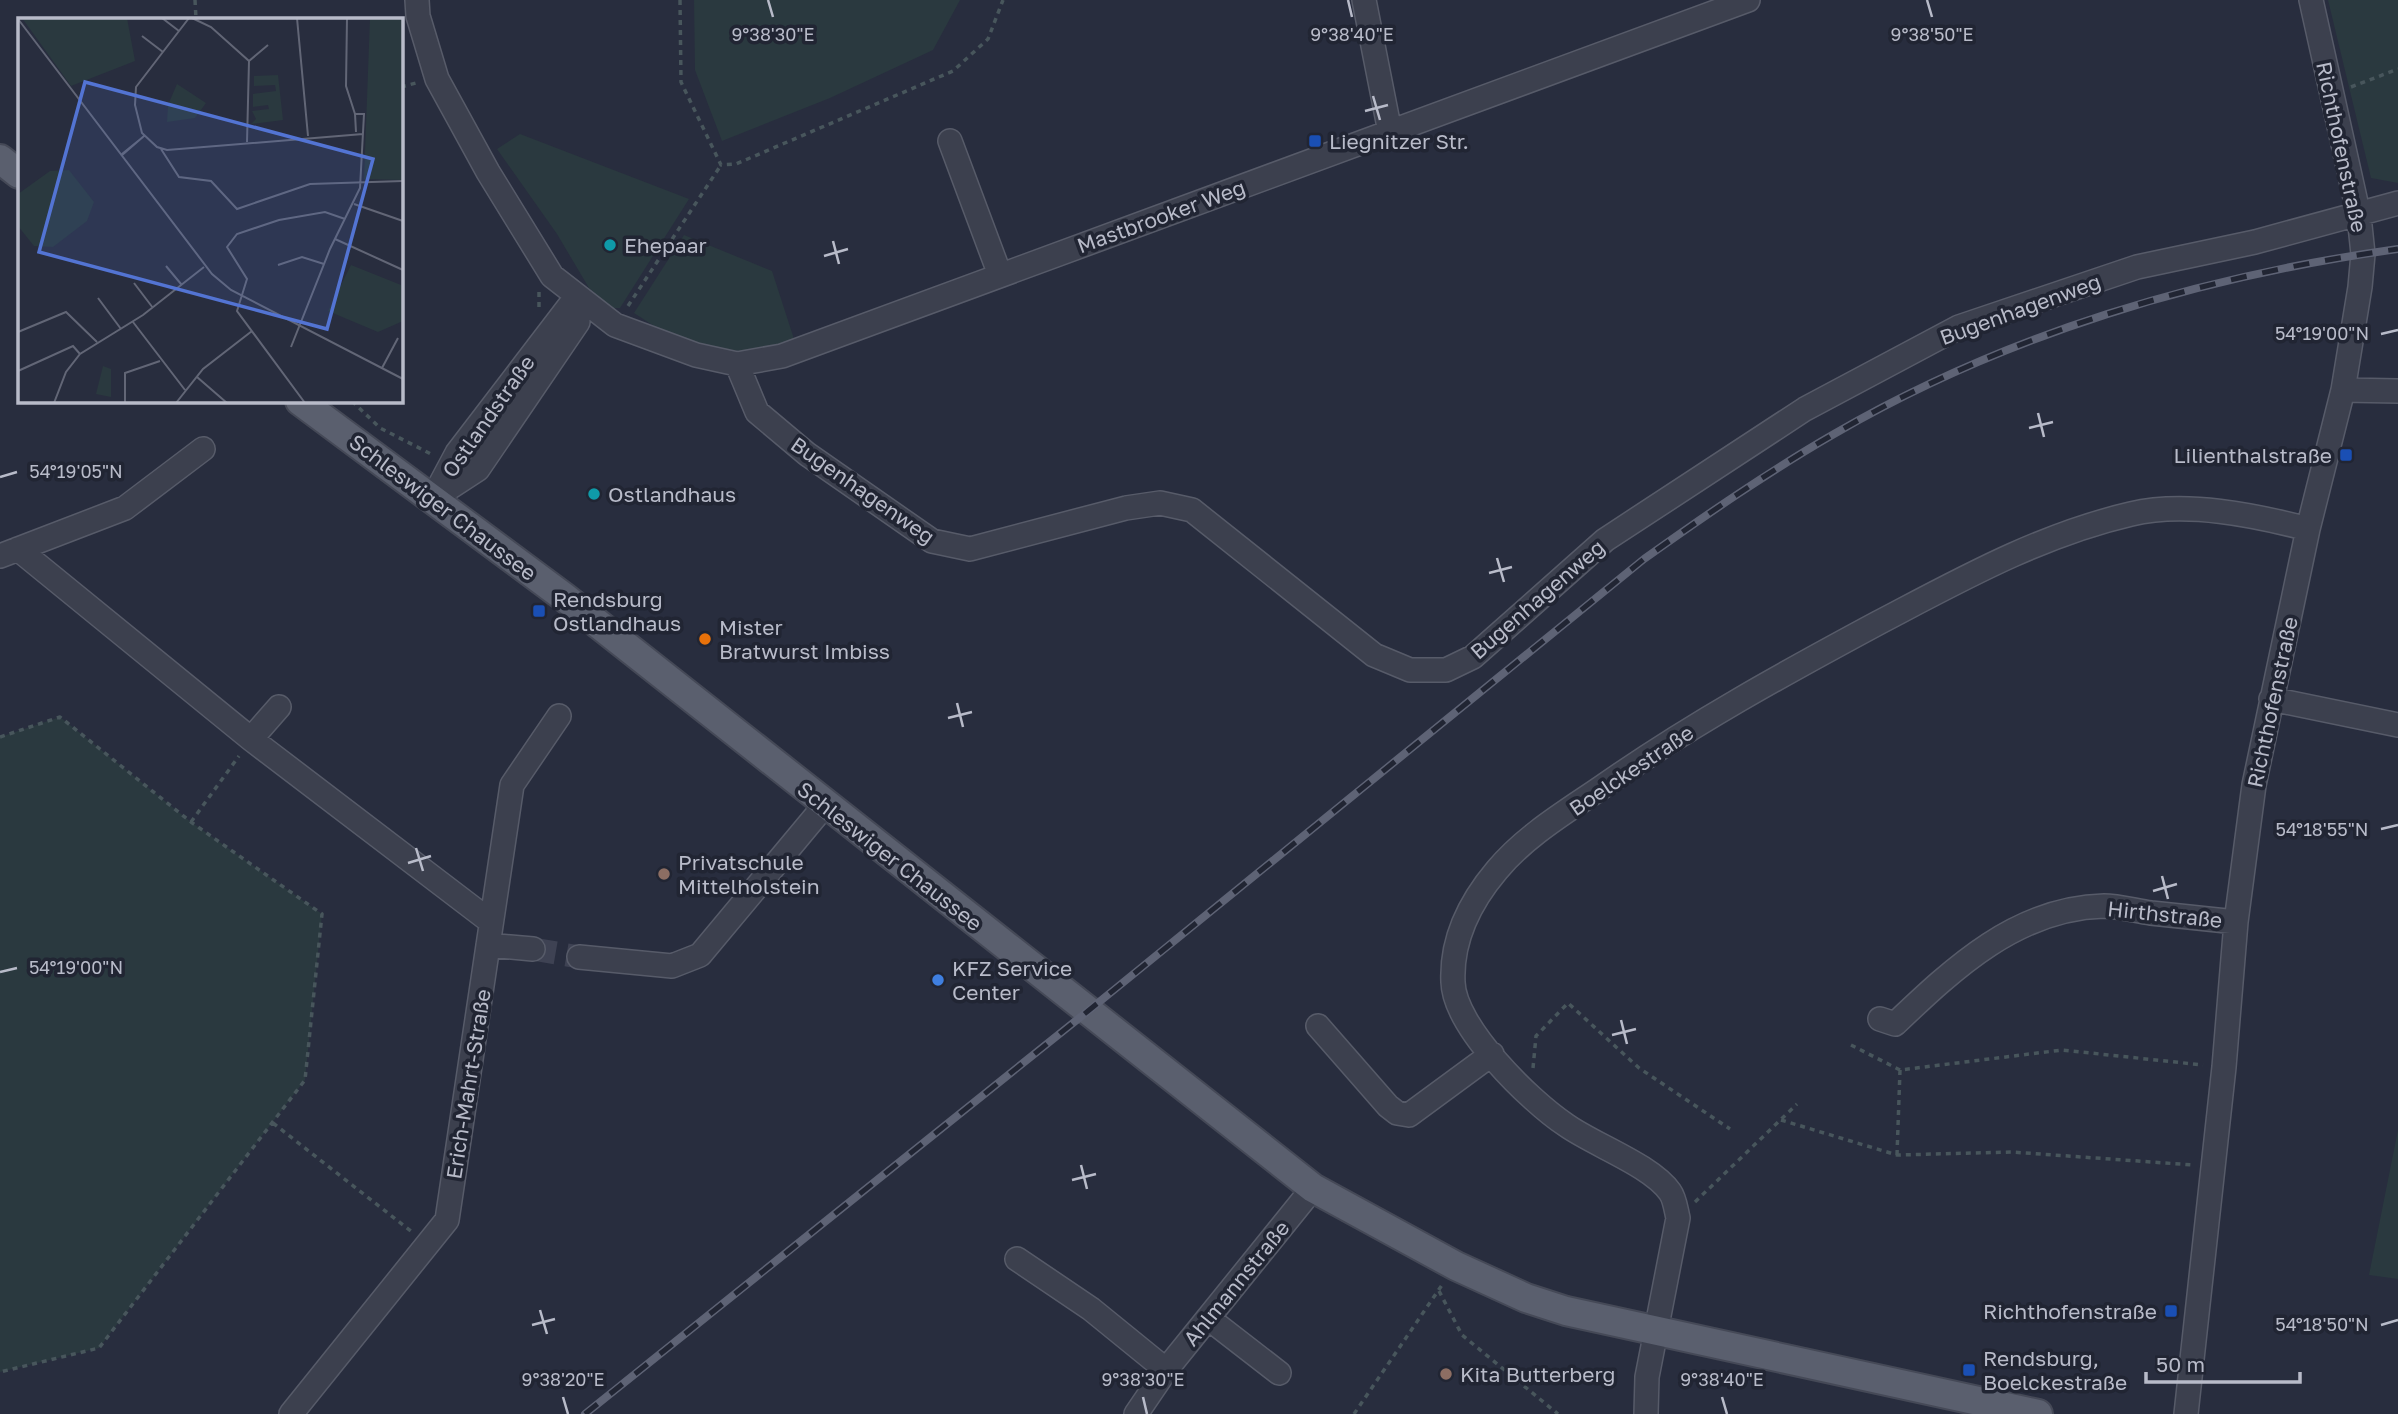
<svg xmlns="http://www.w3.org/2000/svg" width="2398" height="1414" font-family="'Golos Text',sans-serif">
<style>
.green{fill:#2a393f}
.lines{fill:none;stroke-linecap:round;stroke-linejoin:round}
.minor-tunnel{stroke:#3e4253;stroke-width:23;stroke-dasharray:23 11;stroke-linecap:butt}
.minor-casing{stroke:#575b69;stroke-width:26}
.major-casing{stroke:#454957;stroke-width:32}
.path{stroke:#48565c;stroke-width:3.5;stroke-dasharray:5 5;stroke-linecap:butt}
.minor{stroke:#3c404e;stroke-width:23}
.major{stroke:#5a5f6e;stroke-width:28}
.rail-casing{stroke:#5e6375;stroke-width:8}
.rail{stroke:#212533;stroke-width:5;stroke-dasharray:16;stroke-linecap:butt}
.ticks{fill:none;stroke:#b8bbc9;stroke-width:2.5}
.transit-dot{fill:#1a4fb4;stroke:#212533;stroke-width:2.5}
.culture-dot{fill:#0f9aa8;stroke:#212533;stroke-width:2.5}
.food-dot{fill:#e8710a;stroke:#212533;stroke-width:2.5}
.education-dot{fill:#8d6e63;stroke:#212533;stroke-width:2.5}
.shop-dot{fill:#3f7fe0;stroke:#212533;stroke-width:2.5}
.labels{text-anchor:middle;dominant-baseline:central;stroke-width:7;stroke-linejoin:round;paint-order:stroke}
.poi-label{font-size:21px;fill:#b8bbc9;stroke:#212533;text-anchor:start}
.street-label{font-size:21px;fill:#b8bbc9;stroke:#212533}
.inset-road{fill:none;stroke:#626676;stroke-width:2}
.view{fill:#5374d3;fill-opacity:0.15;stroke:#5374d3;stroke-width:3.5}
.inset-edge{fill:none;stroke:#b8bbc9;stroke-width:3.5}
.ticks-label{font-size:18px;text-anchor:middle;fill:#b8bbc9;stroke:#212533;stroke-width:7;stroke-linejoin:round;paint-order:stroke}
</style>
<rect width="100%" height="100%" fill="#282d3e"/>
<path class="green" d="M694,0H960L933,50L830,98L722,141L695,70Z
M2328,0H2398V183L2371,178Z
M520,134L689,199L620,308H611L589,288L557,234L497,149Z
M684,235L772,271L794,339L762,352L721,350L671,337L634,313Z
M60,717L191,822L322,914L305,1080L99,1348L0,1372V737Z
M2398,1130V1279L2369,1275Z"/>
<g class="lines">
<path class="minor-tunnel" d="M533,949L579,957"/>
<defs>
<path id="minor" d="M417,0L418,16L437,79L488,172L552,276L615,325L696,355L737,364L782,356L1748,0
M1364,0L1390,132
M950,141L1000,275
M737,364L757,412L807,454L932,541L970,549L1126,508L1160,503L1192,510L1374,655L1410,670H1446L1473,657L1605,540L1805,409L1959,327L2137,267L2255,242L2398,203
M2343,390L2398,391
M433,498L457,453L577,296
M432,499L478,469L578,322L577,296
M18,549L251,739L491,922
M0,556L125,508L203,449
M2271,699L2398,725
M251,739L279,707
M488,945L533,949
M579,957L672,966L700,955L825,805
M1880,1019L1895,1024C1954,968 2017,908 2104,906C2119,906 2136,911 2151,913C2180,916 2208,919 2236,922
M1318,1026L1388,1106L1397,1113L1409,1115L1492,1054
M1017,1259L1091,1309L1166,1370
M1208,1318L1279,1373
M291,1414L447,1220L512,785L559,716
M1136,1414L1166,1370L1313,1188
M1646,1414L1647,1377L1678,1218C1676,1210 1675,1199 1670,1192C1651,1165 1594,1145 1566,1125C1530,1101 1454,1027 1453,982C1451,939 1470,902 1497,870C1526,835 1569,810 1605,785C1692,724 1785,673 1878,623C1960,580 2040,535 2131,514C2186,501 2254,515 2308,529
M2186,1414L2224,1067L2236,922L2254,785L2308,529L2343,390L2360,287L2363,254L2359,216L2311,0"/>
<path id="major" d="M0,159L19,174
M300,401L564,597L1313,1188L1456,1266L1526,1298L1566,1311L2038,1414"/>
</defs>
<use href="#minor" class="minor-casing"/>
<use href="#major" class="major-casing"/>
<path class="path" d="M195,0L196,19
M680,0L681,82L721,165L736,164L953,71L988,39L1003,0
M401,87L416,83
M2351,87L2398,69
M539,292V309
M628,306L721,165
M352,401L380,428L431,454
M0,737L60,717L191,822L322,914L305,1080L99,1348L0,1372
M191,822L239,756
M1851,1045L1900,1070
M1533,1068L1536,1036L1568,1003L1639,1068L1730,1129
M1781,1120L1897,1155L2012,1152L2193,1165
M273,1123L412,1232
M1897,1155L1900,1070L2062,1050L2203,1065
M1695,1202L1797,1104
M1439,1291L1462,1335L1558,1414
M1354,1414L1442,1285"/>
<use href="#minor" class="minor"/>
<use href="#major" class="major"/>
<defs>
<path id="rail" d="M585,1414L1088,1011L1644,559C1706,515 1768,472 1834,434C2006,334 2202,276 2398,249"/>
</defs>
<use href="#rail" class="rail-casing"/>
<use href="#rail" class="rail"/>
</g>
<path class="ticks" d="M768,0L773,17M1348,0L1352,17M1927,0L1932,17M1373,96L1380,120M1365,111L1388,105M833,241L839,264M824,256L848,249M2381,334L2398,330M2038,413L2044,437M2029,428L2053,422M0,477L17,472M1497,558L1504,582M1489,573L1512,567M957,703L963,727M948,718L972,712M2381,829L2398,825M416,848L423,871M408,863L431,856M2162,876L2168,899M2153,891L2177,884M0,972L17,968M1621,1020L1627,1044M1612,1035L1636,1029M1081,1165L1087,1189M1072,1180L1096,1174M540,1310L547,1334M532,1325L555,1319M2381,1325L2398,1320M563,1397L568,1414M1143,1397L1147,1414M1722,1397L1727,1414"/>
<g class="transit-dot">
<rect x="1308" y="134" width="14" height="14" rx="3.5"/>
<rect x="2339" y="448" width="14" height="14" rx="3.5"/>
<rect x="532" y="604" width="14" height="14" rx="3.5"/>
<rect x="2164" y="1304" width="14" height="14" rx="3.5"/>
<rect x="1962" y="1363" width="14" height="14" rx="3.5"/>
</g>
<g class="culture-dot">
<circle cx="610" cy="245" r="7"/>
<circle cx="594" cy="494" r="7"/>
</g>
<circle class="food-dot" cx="705" cy="639" r="7"/>
<g class="education-dot">
<circle cx="664" cy="874" r="7"/>
<circle cx="1446" cy="1374" r="7"/>
</g>
<circle class="shop-dot" cx="938" cy="980" r="7"/>
<g class="labels">
<g class="poi-label">
<text x="1329" y="141">Liegnitzer Str.</text>
<text x="624" y="245">Ehepaar</text>
<text x="2332" y="455" text-anchor="end">Lilienthalstraße</text>
<text x="608" y="494">Ostlandhaus</text>
<text x="553" y="599">Rendsburg<tspan x="553" dy="24">Ostlandhaus</tspan></text>
<text x="719" y="627">Mister<tspan x="719" dy="24">Bratwurst Imbiss</tspan></text>
<text x="678" y="862">Privatschule<tspan x="678" dy="24">Mittelholstein</tspan></text>
<text x="952" y="968">KFZ Service<tspan x="952" dy="24">Center</tspan></text>
<text x="2157" y="1311" text-anchor="end">Richthofenstraße</text>
<text x="1983" y="1358">Rendsburg,<tspan x="1983" dy="24">Boelckestraße</tspan></text>
<text x="1460" y="1374">Kita Butterberg</text>
</g>
<g class="street-label">
<text transform="translate(2342 147) rotate(78)">Richthofenstraße</text>
<text transform="translate(1161 216) rotate(-20)">Mastbrooker Weg</text>
<text transform="translate(2020 309) rotate(-20)">Bugenhagenweg</text>
<text transform="translate(488 416) rotate(-55)">Ostlandstraße</text>
<text transform="translate(863 490) rotate(35)">Bugenhagenweg</text>
<text transform="translate(443 507) rotate(37)">Schleswiger Chaussee</text>
<text transform="translate(1537 599) rotate(-41)">Bugenhagenweg</text>
<text transform="translate(2272 702) rotate(-78)">Richthofenstraße</text>
<text transform="translate(1631 770) rotate(-34)">Boelckestraße</text>
<text transform="translate(890 856) rotate(38)">Schleswiger Chaussee</text>
<text transform="translate(2165 914) rotate(6)">Hirthstraße</text>
<text transform="translate(468 1084) rotate(-81)">Erich-Mahrt-Straße</text>
<text transform="translate(1236 1283) rotate(-51)">Ahlmannstraße</text>
</g>
</g>
<g transform="translate(18 18)">
<rect width="385" height="385" fill="#282d3e"/>
<path d="M4,0H109L117,43L53,68ZM352,0H385V162L346,161ZM260,57L265,102L233,106L238,101L234,93L251,91L250,87L235,89V76L258,73L257,67L236,68V58ZM159,66L188,85L177,100L149,104L150,87ZM51,152L76,184L69,203L35,229L16,228L0,208V176L32,153ZM333,247L383,267L385,303L360,314L310,293ZM85,348L93,351V379L78,376Z" fill="#2a393f"/>
<path class="inset-road" d="M144,0L161,13M171,0L118,69L117,87L124,115L139,129L149,132L345,116M174,0L193,9L231,43L229,124M279,0L290,118M329,0L328,68L337,96M0,1L194,256L213,272L385,361M124,18L145,34M231,43L250,27M143,131L161,159L193,163L219,191L292,166L385,163M104,136L125,119M103,138L126,118M336,186L385,203M317,221L385,252M260,247L284,239L306,246M148,248L163,266M116,265L135,290M80,280L103,311M115,304L167,372M0,314L48,294L79,324M273,329L312,231L342,170L346,96H337L338,114M364,350L380,320M0,353L55,328L62,336M179,359L209,385M36,385L48,354L62,336L125,297L186,249M107,385V355L142,343M158,385L185,351L234,313M287,385L219,293L229,261L209,229L219,216L261,202L307,194L327,201"/>
<path class="view" d="M67,64L355,141L309,311L21,234Z"/>
<rect width="385" height="385" class="inset-edge"/>
</g>
<g class="ticks-label">
<text x="773" y="41">9°38'30"E</text>
<text x="1352" y="41">9°38'40"E</text>
<text x="1932" y="41">9°38'50"E</text>
<text x="2322" y="340">54°19'00"N</text>
<text x="76" y="478">54°19'05"N</text>
<text x="2322" y="836">54°18'55"N</text>
<text x="76" y="974">54°19'00"N</text>
<text x="2322" y="1331">54°18'50"N</text>
<text x="563" y="1386">9°38'20"E</text>
<text x="1143" y="1386">9°38'30"E</text>
<text x="1722" y="1386">9°38'40"E</text>
</g>
<path d="M2146 1372v10h154v-10" fill="none" stroke="#b8bbc9" stroke-width="3.5"/>
<text x="2156" y="1372" font-size="21" fill="#b8bbc9" stroke="#212533" stroke-width="5" paint-order="stroke">50 m</text>
</svg>
